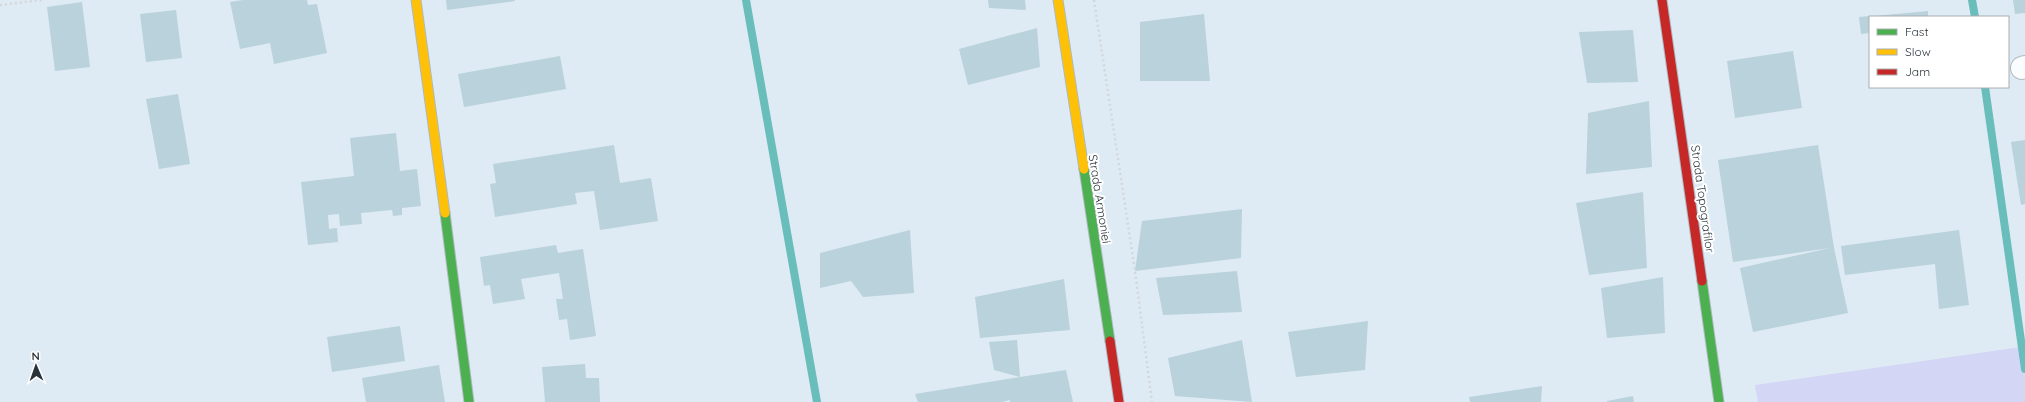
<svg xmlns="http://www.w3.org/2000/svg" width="2025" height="402" font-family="Quicksand,sans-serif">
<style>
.green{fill:#d3d6f5}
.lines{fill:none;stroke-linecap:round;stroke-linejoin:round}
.stream{stroke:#69bdbb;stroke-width:8}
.building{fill:#b9d2db}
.street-casing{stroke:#afbac0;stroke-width:24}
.fast-casing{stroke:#afbac0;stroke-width:11}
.slow-casing{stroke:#afbac0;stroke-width:11}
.jam-casing{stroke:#afbac0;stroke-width:11}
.path{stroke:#d4d7da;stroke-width:2.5;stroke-dasharray:2 3;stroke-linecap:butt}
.street{stroke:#fafcfd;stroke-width:22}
.fast{stroke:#4caf50;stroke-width:9}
.slow{stroke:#ffc107;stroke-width:9}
.jam{stroke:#c62828;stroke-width:9}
.labels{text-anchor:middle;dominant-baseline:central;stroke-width:4;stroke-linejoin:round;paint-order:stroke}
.street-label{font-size:12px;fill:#2b343b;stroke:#fff}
</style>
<rect width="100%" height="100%" fill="#deebf4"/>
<path class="green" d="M2021,347L2025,376V402H1758L1755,385Z"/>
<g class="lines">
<path class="stream" d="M746,0L817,402
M1972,0L1975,17
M1985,87L2025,369"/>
</g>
<path class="building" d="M243,0H307L308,5L317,4L327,53L274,64L270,43L240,49L230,2Z
M446,0H515V1L447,10Z
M988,0H1025L1026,10L989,8Z
M2013,0H2025V13L2015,14Z
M82,2L90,67L55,71L47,7Z
M176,10L182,58L146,62L140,14Z
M1928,11V17H1875V16Z
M1204,14L1210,81H1140V22Z
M1870,16V33L1861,34L1859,17Z
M1037,28L1040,67L968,85L959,49Z
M1633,30L1638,82L1587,83L1579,32Z
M1793,51L1802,108L1735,118L1727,61Z
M560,56L566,89L464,107L458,74Z
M178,94L190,164L159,169L146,99Z
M1649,101L1652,167L1586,174L1588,113Z
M396,133L400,171L417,169L421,206L402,208V215L393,216L392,210L361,213L362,224L340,226L339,214L328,215L329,229L337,228L338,242L308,245L301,182L354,176L350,138Z
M2025,140V204L2021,205L2011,142Z
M614,145L620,183L651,178L658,221L600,230L594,191L575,193L577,204L495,217L490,184L496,183L493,164Z
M1818,145L1834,248L1848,313L1753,332L1740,268L1830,248L1733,262L1718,160Z
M1643,192L1647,268L1589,275L1576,203Z
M1242,209L1241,258L1135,271L1142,221Z
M910,230L914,293L863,297L851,281L820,288V253Z
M1959,230L1969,305L1939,309L1935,264L1845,275L1841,246Z
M556,245L558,253L583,249L596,336L570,340L567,319L559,320L556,299H563L559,273L521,279L525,299L493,304L490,285L484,286L480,257Z
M1237,271L1242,312L1163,315L1156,278Z
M1663,277L1665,333L1607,338L1601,288Z
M1064,279L1070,330L980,338L975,297Z
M1368,321L1365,370L1296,377L1288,332Z
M400,326L405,361L332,372L327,337Z
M1017,340L1020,377L1066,370L1073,402H1010V400L1002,402H918L915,394L1020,377L994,370L989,342Z
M1242,340L1252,402L1175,396L1168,358Z
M585,364L586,378H599L600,402H545L542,367Z
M439,365L445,402H366L362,378Z
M1542,386L1541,402H1470L1469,397Z
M1633,396L1634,402H1607V401Z"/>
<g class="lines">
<defs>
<path id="street" d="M2022,68L2025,67"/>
<path id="fast" d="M1084,169L1110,341
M445,213L469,402
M1702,281L1719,402"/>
<path id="slow" d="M416,0L445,213
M1058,0L1084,169"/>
<path id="jam" d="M1662,0L1702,281
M1110,341L1119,402"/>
</defs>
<use href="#street" class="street-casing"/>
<use href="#fast" class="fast-casing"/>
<use href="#slow" class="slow-casing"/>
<use href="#jam" class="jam-casing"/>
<path class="path" d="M1094,0L1135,271L1152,402
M0,5L42,0"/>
<use href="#street" class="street"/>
<use href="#fast" class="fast"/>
<use href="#slow" class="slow"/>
<use href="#jam" class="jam"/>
</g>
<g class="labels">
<g class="street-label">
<text transform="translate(1100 199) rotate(81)">Strada Armoniei</text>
<text transform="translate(1703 199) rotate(82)">Strada Topografilor</text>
</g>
</g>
<rect x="1869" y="16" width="140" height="72" fill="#ffffff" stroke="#aaaeb1"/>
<rect x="1877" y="29" width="20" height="6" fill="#4caf50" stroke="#aaaeb1"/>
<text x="1905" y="36" font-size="12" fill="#2b343b">Fast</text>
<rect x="1877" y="49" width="20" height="6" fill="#ffc107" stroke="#aaaeb1"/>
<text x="1905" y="56" font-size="12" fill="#2b343b">Slow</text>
<rect x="1877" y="69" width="20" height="6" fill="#c62828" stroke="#aaaeb1"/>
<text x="1905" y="76" font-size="12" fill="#2b343b">Jam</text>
<g transform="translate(36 366) rotate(358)" stroke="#ffffff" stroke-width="3" paint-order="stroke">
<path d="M0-3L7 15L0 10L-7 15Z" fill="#2b343b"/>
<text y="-6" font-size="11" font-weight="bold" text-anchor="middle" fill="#2b343b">N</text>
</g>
</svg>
